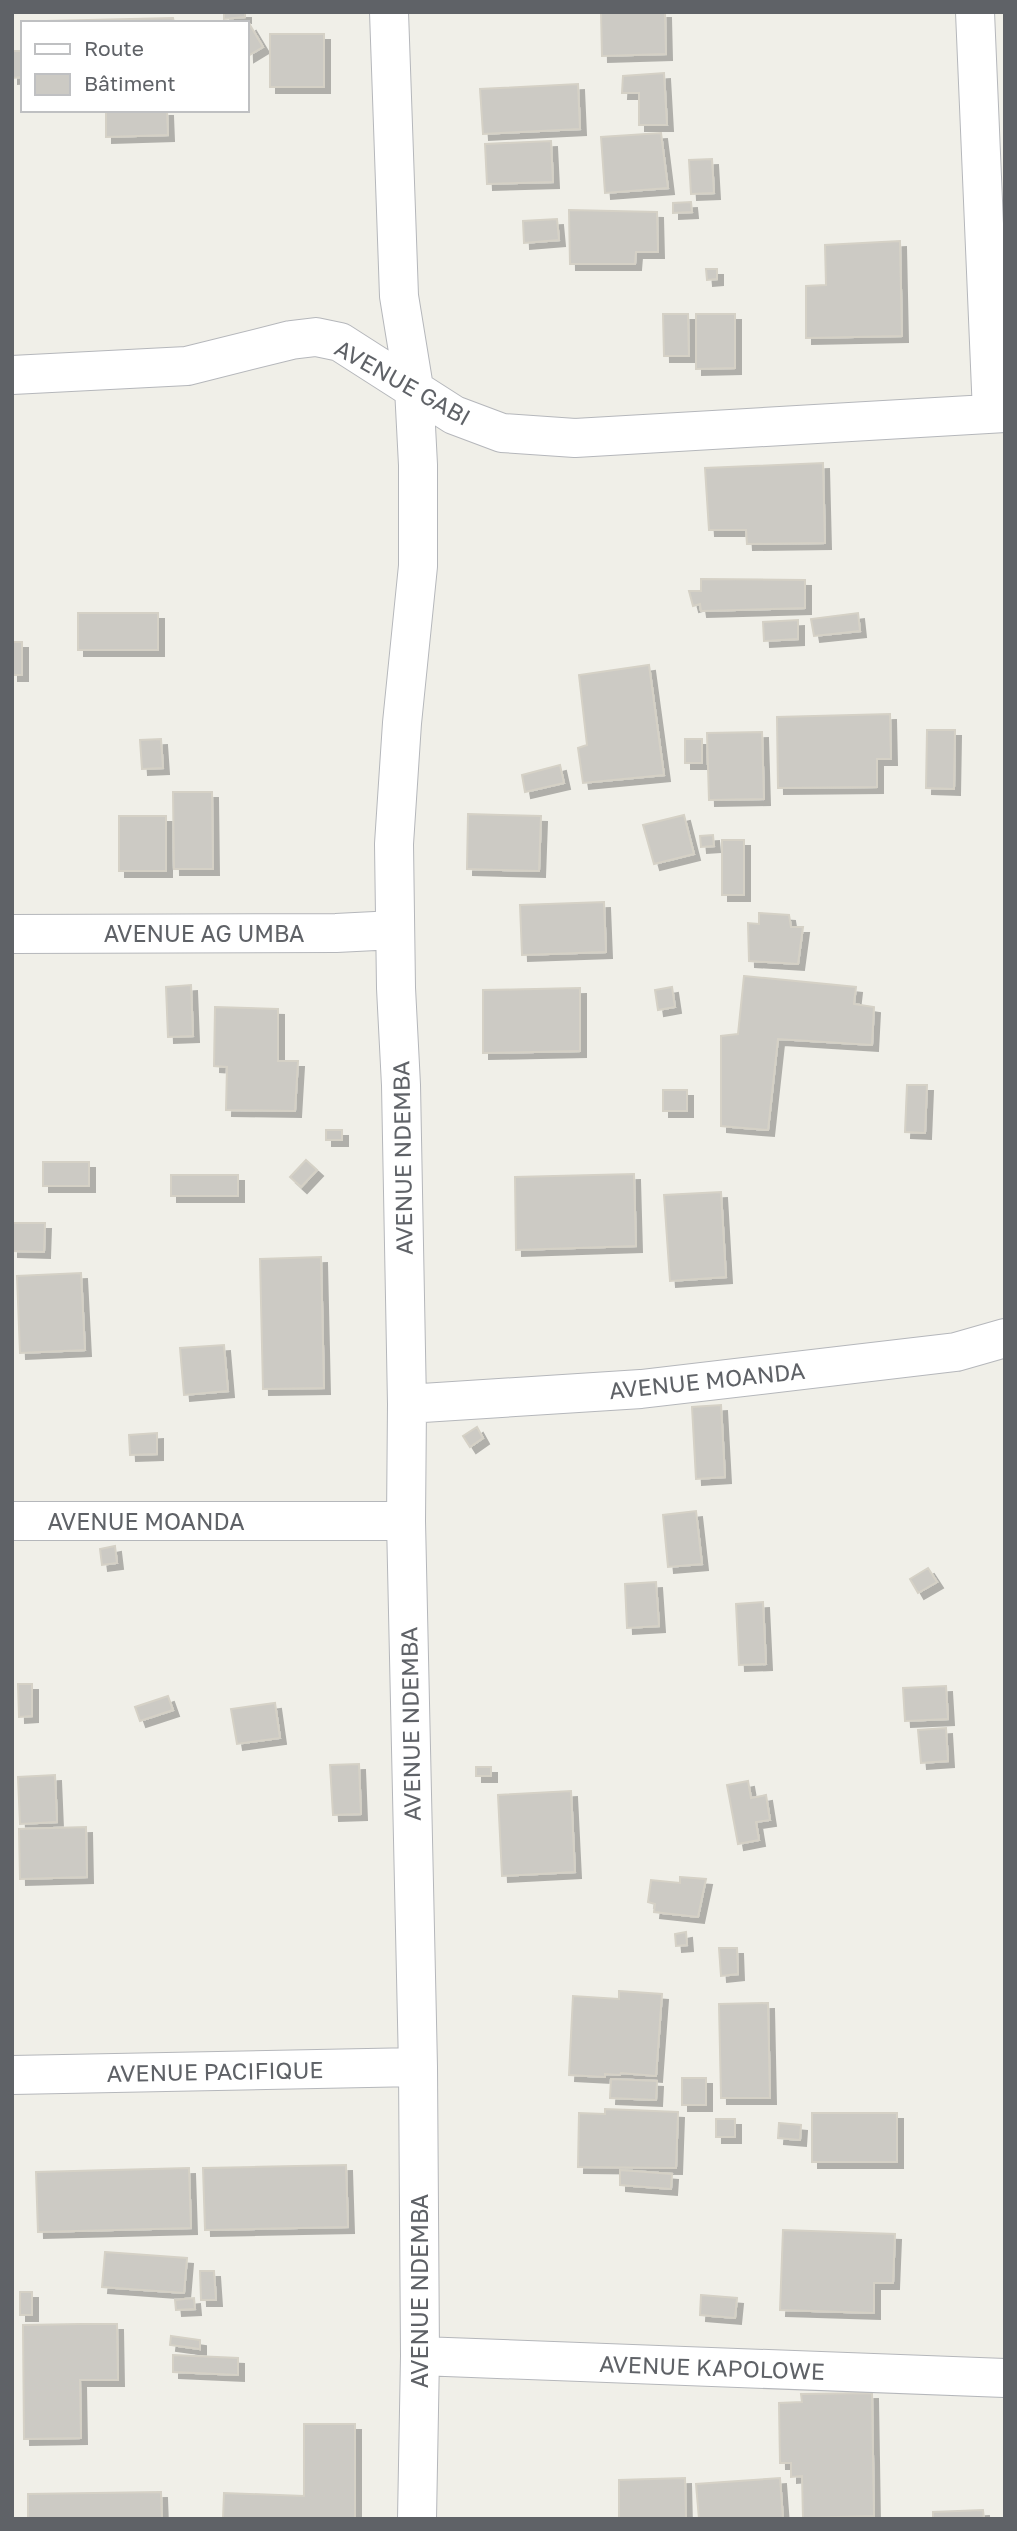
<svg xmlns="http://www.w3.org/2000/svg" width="1017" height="2531" font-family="'Golos Text',sans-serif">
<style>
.building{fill:#cccac4;stroke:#d5d1c6;stroke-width:2;filter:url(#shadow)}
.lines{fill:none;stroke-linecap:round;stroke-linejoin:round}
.minor-casing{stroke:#b5b7bb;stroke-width:40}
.minor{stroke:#fff;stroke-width:38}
.labels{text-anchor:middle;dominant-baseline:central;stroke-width:5;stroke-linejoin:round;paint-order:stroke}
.street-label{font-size:23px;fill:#5f6267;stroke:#fff}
</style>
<defs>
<filter id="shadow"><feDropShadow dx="6" dy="6" stdDeviation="0" flood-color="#0004"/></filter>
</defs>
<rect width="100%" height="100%" fill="#f0efe8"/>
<path class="building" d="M224,12H245V17L224,19Z
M601,12H665L666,54L602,56Z
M173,18L174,23H46V21Z
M250,25L263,47L248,56L247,27Z
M270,34H324V87H270Z
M12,51H23V77L12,78Z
M664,73L667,125H639V93H622L623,76Z
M578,84L580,129L483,134L480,89Z
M106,110H167L168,135L106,137Z
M661,133L668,188L605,193L601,137Z
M551,141L553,182L487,184L485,144Z
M712,159L714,193L691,194L689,160Z
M691,202L692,212L673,213V203Z
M569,210L657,212L658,252H636L635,264H570Z
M557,219L559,240L524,243L523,221Z
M900,241L902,336L806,338V286L826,285L825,245Z
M706,269H717V279L707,280Z
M663,314H688L689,356H664Z
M696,314H735V368L696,369Z
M823,463L825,543L747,544L746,530H709L705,468Z
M701,579L805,580V608L701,611L700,604L693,606L689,591H701Z
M78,613H158V650H78Z
M858,613L860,631L814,636L811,619Z
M798,620V639L764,641L763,622Z
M12,642H22V675H12Z
M649,665L664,775L583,783L578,748L587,745L579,675Z
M890,714L891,759H877V787L778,788L777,717Z
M927,730H955L954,789L926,788Z
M762,732L764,799L709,800L707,733Z
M161,739L163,768L142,769L140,740Z
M685,739H702V763H685Z
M560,765L564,783L525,792L522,775Z
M173,792H212L213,869H174Z
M468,814L541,816L539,871L467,869Z
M684,815L694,854L654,864L643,825Z
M119,816H166V871H119Z
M713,835L714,846L701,847L700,836Z
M722,840H744V895H722Z
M604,902L606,952L522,955L520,905Z
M759,913L789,915L791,927H803L798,964L749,961L748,923L759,924Z
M744,976L856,987L854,1004L874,1007L872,1045L778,1039L768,1130L721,1126V1036L738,1034Z
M191,985L193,1036L168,1037L166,987Z
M672,987L675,1007L658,1010L655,990Z
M580,988V1051L483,1053V990Z
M215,1007L278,1009V1061H298L295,1111L226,1110L227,1067L214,1066Z
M907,1085H927L925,1133L905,1132Z
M663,1090H687V1111H663Z
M326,1130H342V1140H326Z
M306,1160L317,1170L301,1187L290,1177Z
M43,1162H89V1186H43Z
M634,1174L636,1246L516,1250L515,1177Z
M171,1175H238V1196H171Z
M721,1192L726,1277L670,1281L664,1195Z
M12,1223H45L44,1252L12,1251Z
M321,1257L324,1388L263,1389L260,1259Z
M81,1273L85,1350L20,1353L17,1276Z
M224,1345L228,1391L184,1395L180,1348Z
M721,1405L725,1477L696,1479L692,1407Z
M477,1427L483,1438L470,1447L463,1436Z
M157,1433V1454L130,1455L129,1435Z
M696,1511L702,1564L668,1567L663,1515Z
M115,1546L117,1563L102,1565L100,1549Z
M928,1568L937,1582L918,1593L910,1579Z
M656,1582L659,1626L627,1628L625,1584Z
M763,1602L766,1664L739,1665L736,1604Z
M18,1684H32V1716L19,1717Z
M946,1686L948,1719L905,1721L903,1688Z
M168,1696L173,1710L140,1721L135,1707Z
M275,1703L280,1738L237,1744L231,1709Z
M946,1728L948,1761L921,1763L918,1730Z
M359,1764L361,1814L333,1815L330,1765Z
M476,1767H491V1776H476Z
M55,1775L57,1822L20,1824L18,1777Z
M748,1781L751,1798L766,1795L770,1820L756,1822L759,1840L738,1844L727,1785Z
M571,1791L575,1872L502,1876L498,1795Z
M86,1827L87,1877L20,1879L19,1829Z
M680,1877L706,1879L698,1917L654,1912L655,1904L648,1902L651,1880L680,1883Z
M686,1932L687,1945L676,1946L675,1934Z
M719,1948H737L738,1974L721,1976Z
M619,1991L662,1994L656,2076L621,2073L620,2075L605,2074V2077L569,2075L573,1996L619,1999Z
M768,2003L770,2098H721L719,2004Z
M682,2078H706V2105H682Z
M611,2079L657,2081L656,2100L610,2098Z
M605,2109L678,2112L676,2168L578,2167L579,2113L605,2114Z
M812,2113H897V2162H812Z
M716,2119H735V2137H716Z
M779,2123L801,2125L800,2140L778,2138Z
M346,2165L348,2227L205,2230L203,2168Z
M189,2168L191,2228L38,2232L36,2172Z
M620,2170L672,2174L671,2189L620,2185Z
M783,2230L895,2234L893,2283H874V2313L780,2310Z
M105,2252L187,2258L184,2293L102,2287Z
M200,2271H214L216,2300H201Z
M20,2292H32V2315H20Z
M701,2295L737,2298L735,2318L700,2315Z
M194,2298L195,2309L176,2310L175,2300Z
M80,2324H117L118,2380H80L81,2438L24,2439L23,2325Z
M171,2336L200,2340V2349L170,2345Z
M173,2355L238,2358V2375L173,2372Z
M872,2393L874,2516L803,2518L802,2476L791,2477V2463H780L779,2403L802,2402L801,2394Z
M304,2424H355V2519H223L224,2493L304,2496Z
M685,2478L686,2519H619V2480Z
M780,2478L783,2519H699L696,2484Z
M161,2492L162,2519H28V2494Z
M983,2510L984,2519H933V2512Z"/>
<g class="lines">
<defs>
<path id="minor" d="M389,12L399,296L414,388L418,465V566L402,723L394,844L396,988L401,1085L407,1404L406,1521L418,2067L420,2356L417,2519
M975,12L992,413
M12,375L187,366L291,340L316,337L340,342L454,415L502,433L575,438L1005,413
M12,934L336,933L395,930
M407,1404L641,1389L956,1352L1005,1338
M12,1521H406
M12,2075L418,2067
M420,2356L1005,2378"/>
</defs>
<use href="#minor" class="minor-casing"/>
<use href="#minor" class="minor"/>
</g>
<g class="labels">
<g class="street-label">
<text transform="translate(403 382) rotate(29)">AVENUE GABI</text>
<text x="204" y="933">AVENUE AG UMBA</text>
<text transform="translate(402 1158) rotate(-91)">AVENUE NDEMBA</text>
<text transform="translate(707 1380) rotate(-6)">AVENUE MOANDA</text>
<text x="146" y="1521">AVENUE MOANDA</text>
<text transform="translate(410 1724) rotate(-91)">AVENUE NDEMBA</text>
<text transform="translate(215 2071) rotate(-1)">AVENUE PACIFIQUE</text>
<text transform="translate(419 2291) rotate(-90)">AVENUE NDEMBA</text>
<text transform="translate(712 2367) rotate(2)">AVENUE KAPOLOWE</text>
</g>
</g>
<rect width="1017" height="2531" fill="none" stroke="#5f6267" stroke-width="28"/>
<rect x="21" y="21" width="228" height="91" fill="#ffffff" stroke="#bfc0c2" stroke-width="2"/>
<rect x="35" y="44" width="35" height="10" fill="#ffffff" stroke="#bfc0c2" stroke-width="2"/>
<text x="84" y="56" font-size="21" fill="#5f6267">Route</text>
<rect x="35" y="74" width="35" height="21" fill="#cccac4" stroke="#bfc0c2" stroke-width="2"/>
<text x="84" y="91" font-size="21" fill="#5f6267">Bâtiment</text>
</svg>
